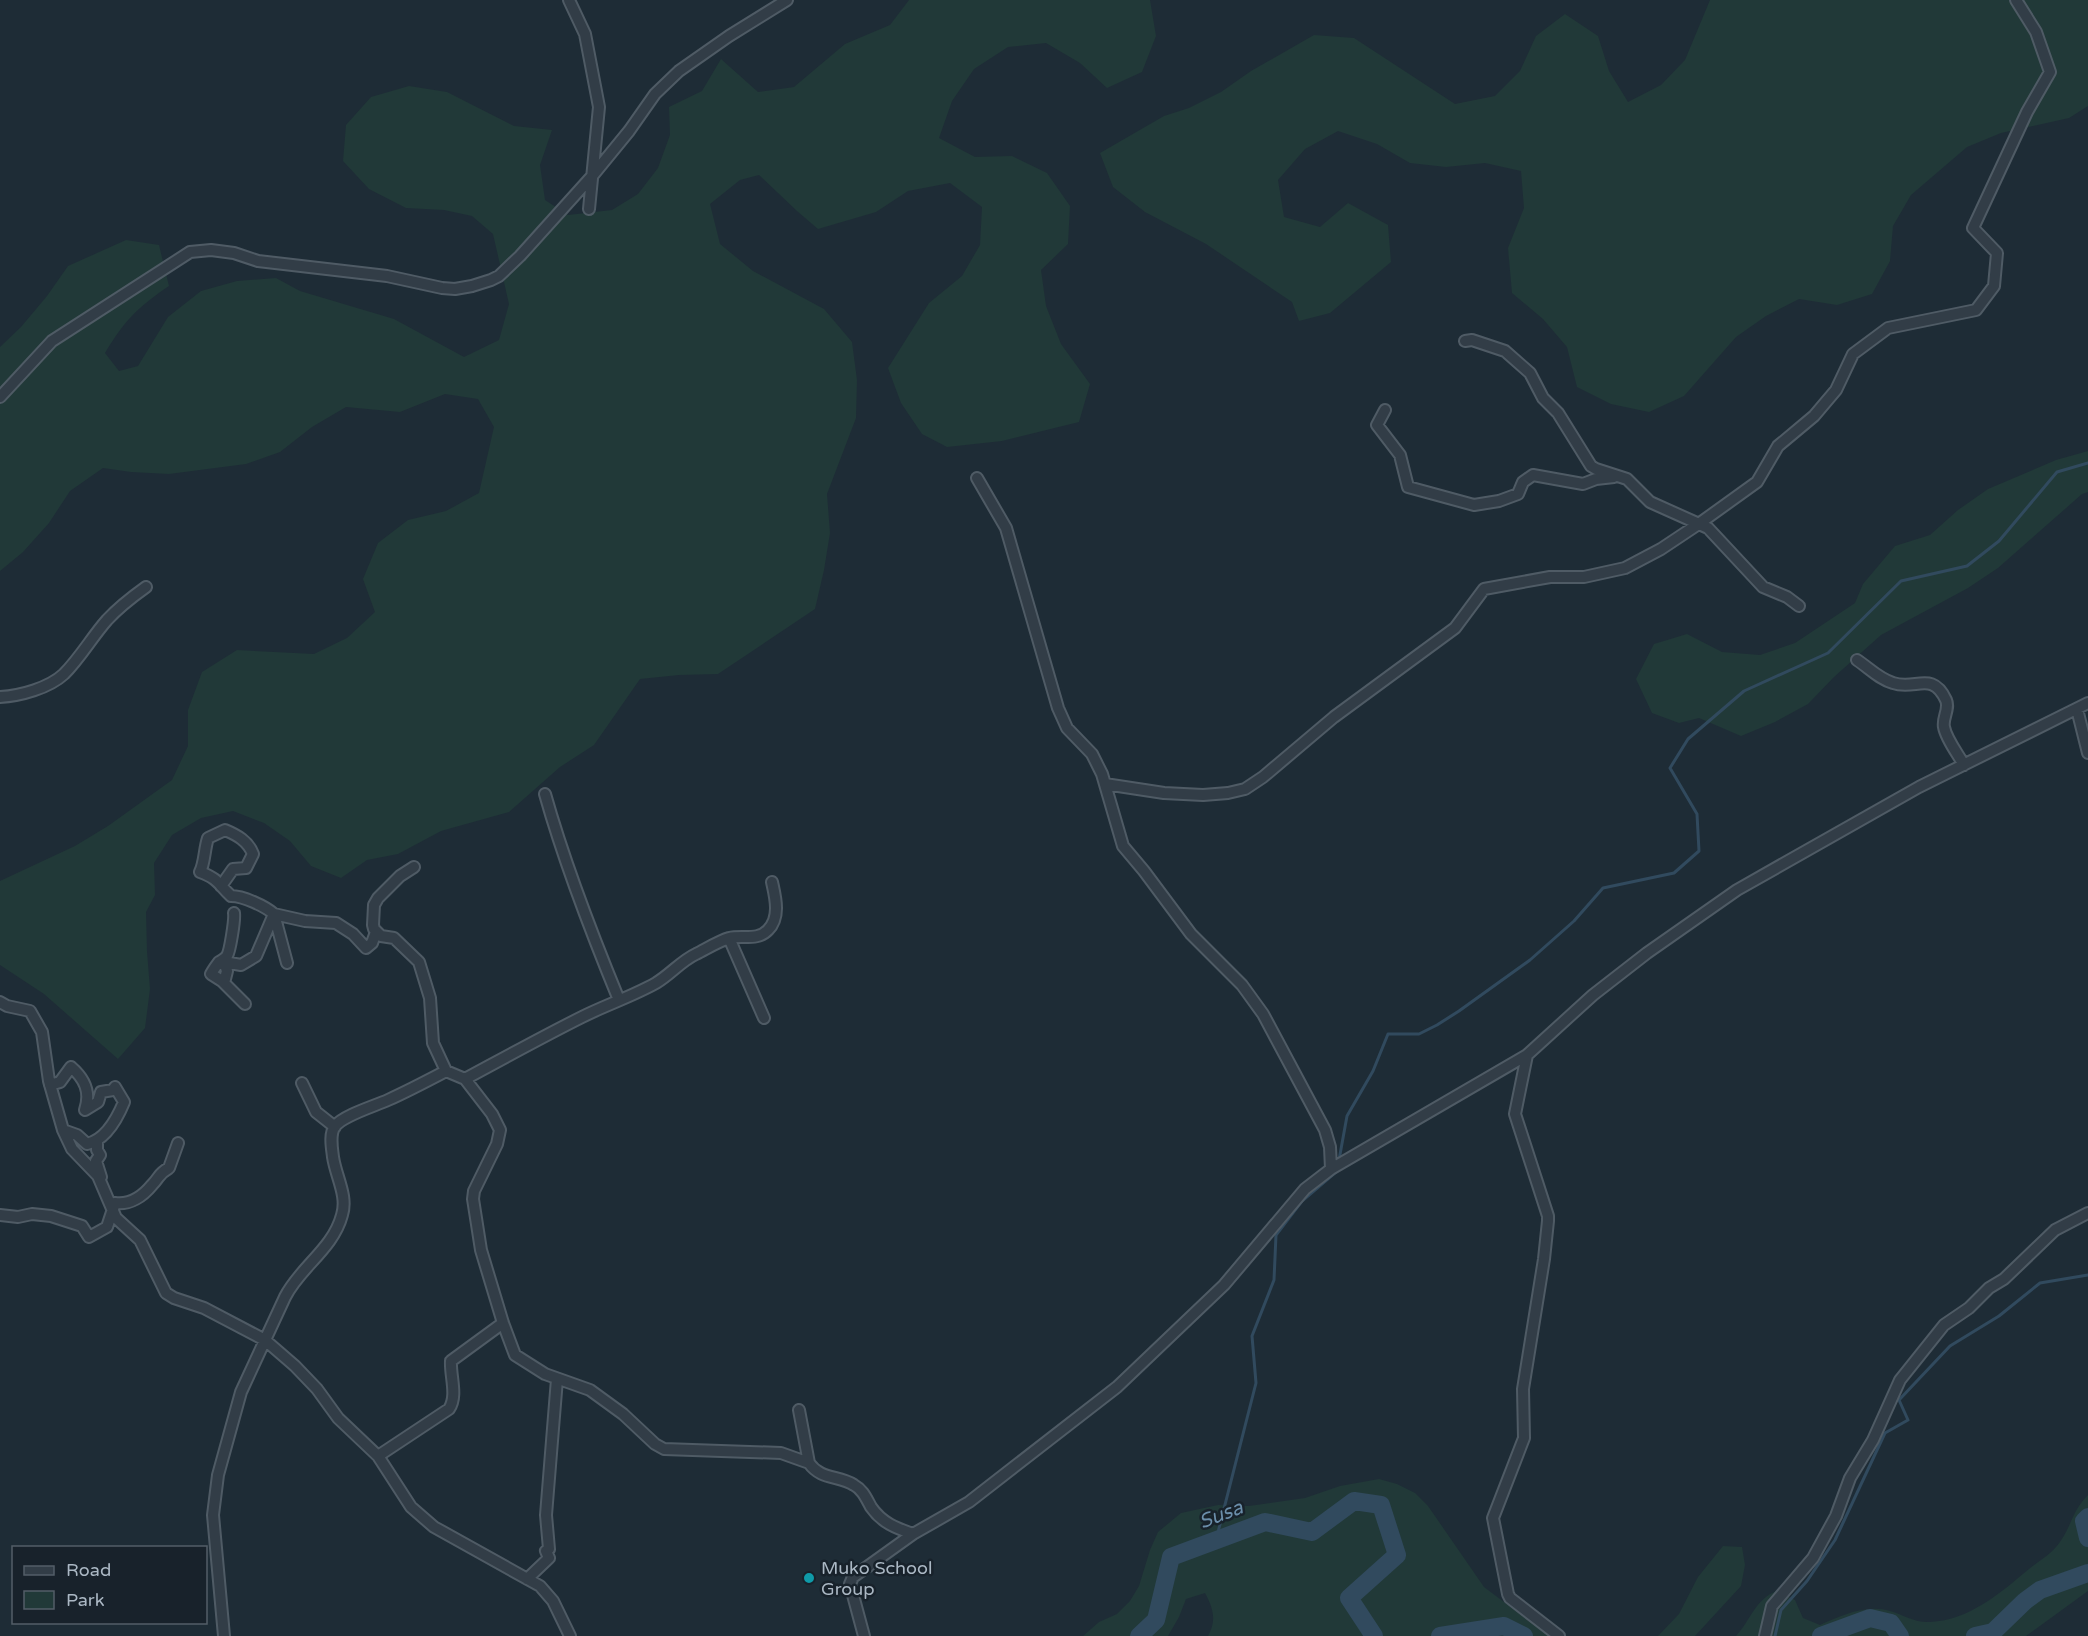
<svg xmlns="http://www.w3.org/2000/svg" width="2088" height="1636" font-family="'Varela Round',sans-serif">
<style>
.green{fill:#213938}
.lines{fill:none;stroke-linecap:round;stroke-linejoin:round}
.stream{stroke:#314a5e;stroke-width:3}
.river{stroke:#314a5e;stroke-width:18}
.street-casing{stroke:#4f5b65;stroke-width:14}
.street{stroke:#323d47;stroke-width:10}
.culture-dot{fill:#0f9aa8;stroke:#18222b;stroke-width:2}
.labels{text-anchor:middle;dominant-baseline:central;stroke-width:5;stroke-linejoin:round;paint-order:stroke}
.poi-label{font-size:18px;fill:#abb8c4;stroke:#18222b;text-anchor:start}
.water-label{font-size:20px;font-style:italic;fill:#6b8eaa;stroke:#18222b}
</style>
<rect width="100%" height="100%" fill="#1e2c36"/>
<path class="green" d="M909,0H1150L1156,36L1142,72L1107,88L1080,63L1046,43L1008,47L974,69L952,101L939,138L975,157L1012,156L1047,173L1070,206L1068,244L1041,270L1046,306L1061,344L1090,384L1079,422L1002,441L947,447L922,434L901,403L888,368L929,303L962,276L980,245L982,207L950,183L908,191L876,212L818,229L797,211L759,175L740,180L710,204L720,244L753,271L824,309L852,342L857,380L856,418L827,494L830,533L824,570L815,609L718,674L679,675L640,679L594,745L560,767L509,812L441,831L398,854L367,860L341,878L311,866L290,841L264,823L233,811L201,818L172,835L154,863L155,895L146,912L147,951L150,989L145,1028L118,1059L44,994L0,965V881L75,846L108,826L172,780L188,746V710L202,672L237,650L314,654L347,638L375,612L363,579L378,543L408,520L446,511L479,493L494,427L478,399L445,394L400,412L346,407L312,427L280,452L246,464L169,474L131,472L103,468L70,491L49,523L23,552L0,571V347L21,327L47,296L68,266L126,240L159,245L169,286C138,307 125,320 105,353L119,371L138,366L168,317L201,291L237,281L276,278L300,291L394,319L464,357L499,340L509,304L493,234L472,216L444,210L406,208L369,189L343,161L346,125L371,97L409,86L447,92L514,126L552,130L540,165L545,200L568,215L612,210L638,194L658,168L670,135L669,107L702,91L721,59L758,92L794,87L845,44L890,25Z
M1710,0H2088V106L2069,118L2001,133L1967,147L1911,195L1893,226L1890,261L1872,294L1837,305L1799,299L1766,316L1736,337L1684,396L1649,412L1611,404L1577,387L1567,347L1543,319L1512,293L1508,248L1524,208L1521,171L1485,163L1446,167L1410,163L1377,144L1338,131L1305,149L1278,180L1284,217L1320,227L1348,203L1388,225L1391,262L1330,313L1299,321L1292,302L1206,244L1145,212L1113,187L1100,153L1164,116L1189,108L1221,92L1251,71L1314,35L1354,38L1455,104L1495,96L1520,71L1536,36L1565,14L1598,36L1609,71L1628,102L1661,85L1685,60Z
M2088,451V492L2082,494L1998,568L1968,588L1881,635L1834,677L1808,704L1775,722L1741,736L1699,718L1679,723L1652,713L1636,679L1654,644L1687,634L1722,652L1760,655L1795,643L1855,603L1863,584L1895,546L1930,535L1958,510L1988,489L2056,460Z
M1379,1479L1397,1484L1415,1493L1428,1506L1484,1587L1528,1620L1561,1636H1208C1217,1620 1213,1608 1205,1593L1186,1599L1179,1617L1168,1636H1083L1099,1622L1117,1614L1130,1601L1139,1586L1150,1550L1158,1532L1181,1513L1218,1505L1249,1506L1305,1498L1340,1486Z
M2088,1495V1591L2026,1636H1736C1750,1621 1756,1598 1777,1591L1795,1600L1803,1618L1820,1625C1842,1615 1867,1604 1890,1611C1904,1615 1915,1623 1930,1622C1970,1620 2000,1593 2029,1569C2040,1560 2052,1554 2060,1542C2072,1525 2072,1511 2088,1495Z
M1723,1546L1742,1547L1745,1565L1741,1586L1695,1636H1658L1679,1614L1698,1577Z"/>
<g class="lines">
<path class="stream" d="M1339,1160L1347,1116L1373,1071L1388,1034H1419L1437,1025L1459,1011L1530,960L1574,921L1603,888L1674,873L1699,851L1697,814L1670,768L1688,739L1744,691L1828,653L1901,581L1967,566L1999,541L2057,472L2088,463
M1216,1540L1256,1383L1252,1336L1274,1280L1276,1235L1302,1201L1336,1172L1337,1169
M1775,1636L1781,1610L1807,1581L1835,1540L1885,1433L1908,1420L1899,1400L1950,1346L1999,1316L2040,1283L2088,1275"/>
<path class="river" d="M2088,1517L2084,1521L2088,1538
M1139,1636L1156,1620L1171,1557L1265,1522L1312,1532L1354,1501L1381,1505L1397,1555L1349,1598L1374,1636
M1440,1636L1504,1626L1524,1636
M1821,1636L1870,1618L1891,1623L1900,1636
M1975,1636L1993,1632L2025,1601L2040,1590L2088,1573"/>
<defs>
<path id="street" d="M569,0L585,34L599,107L589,209
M1465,341L1472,340L1505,351L1530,373L1543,398L1558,413L1591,466L1596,469L1627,479L1650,502L1708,528L1763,587L1787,597L1799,606
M0,397L52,341L190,252L211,250L234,253L258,261L387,276L442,288L455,289L472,286L491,280L499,276L520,256L593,175L629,131L655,94L679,71L729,36L787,0
M1385,410L1377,425L1400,455L1408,487L1474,505L1499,501L1518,494L1523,482L1533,475L1583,484L1596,479L1614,477
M977,478L1006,528L1058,708L1067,728L1092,754L1102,774L1123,846L1144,871L1191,934L1242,985L1263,1014L1325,1130L1330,1147L1331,1169
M1857,660C1869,668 1879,679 1893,683C1915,691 1932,670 1946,700C1950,709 1942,718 1944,727C1946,739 1958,754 1964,765
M0,697C20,696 49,688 64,674C80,658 92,637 107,620C119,607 132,597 146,587
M2077,709L2088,753
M1105,784L1164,793L1203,795L1228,793L1245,789L1263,777L1334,717L1455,628L1484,589L1550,577H1584L1625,568L1661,549L1700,523L1757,482L1778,446L1814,416L1836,390L1853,354L1888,328L1976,310L1994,286L1997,253L1973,228L2027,112L2050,72L2036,32L2016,0
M545,794C565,865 591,932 619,1000
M414,867L400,876L378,898L374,905L373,925L374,929L381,936L394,938L419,962L430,998L433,1043L446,1071
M221,886L233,869L246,868L253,854C248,841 237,835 225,830L208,838C204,850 205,862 200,872C219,879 218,884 231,896C243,896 265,906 274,914L287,963
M234,913C235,920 230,951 227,956C225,959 222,960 219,962C216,966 213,970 211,974L222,981L245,1004
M729,938L764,1018
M224,983L227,971L224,962L241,965L256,956L274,914L305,921L336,923L353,934L366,948L372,943L376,932
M0,1002L7,1006L30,1011L42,1032L49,1081L63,1130L72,1149L98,1176L116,1218L140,1240L166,1293L174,1298L204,1308L265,1340L295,1366L317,1389L338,1418L378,1456L411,1507L434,1527L540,1586L553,1601L570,1636
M1527,1055L1515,1114L1548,1216V1221L1544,1259L1523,1389L1524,1438L1493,1518L1508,1594L1510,1598L1559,1636
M465,1079C504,1058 542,1037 582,1017C606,1005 633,996 656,983C671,974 681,961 696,954C706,949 719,941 729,938C742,935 758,941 768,930C781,917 775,896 772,882
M302,1083L316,1112L335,1127
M50,1085L60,1082L71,1067C85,1079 91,1092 85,1110L98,1102L101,1092L113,1090L115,1087L124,1102C117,1119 105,1140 87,1144L77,1135L63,1130
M97,1142V1150L100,1155L96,1161L101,1177
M0,1215L18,1217L32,1214L51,1216L82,1226L89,1237L107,1227L115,1203C130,1205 143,1196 152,1185C160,1177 158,1174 169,1168L178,1143
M799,1410L809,1463C821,1480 838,1475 854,1485C863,1490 866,1498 871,1507C882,1523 896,1528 913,1534
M378,1456L449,1409C458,1396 450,1376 451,1361L503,1323
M527,1579L549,1558L546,1551L549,1549L546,1515L557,1379
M224,1636L213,1515L218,1475L241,1392L285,1297C300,1267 333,1249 342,1215C348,1196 336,1177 333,1157C332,1148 329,1134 335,1126C344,1115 375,1106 388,1100C408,1091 427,1081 446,1071L465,1079L492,1114L500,1130L497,1144L474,1191L473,1199L481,1250L503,1323L515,1355L545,1374L590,1390L623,1414L655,1444L664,1449L781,1453L809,1463
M864,1636L850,1584L853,1577L913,1534L969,1502L1117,1387L1224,1285L1305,1189L1331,1169L1527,1055L1593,995L1647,953L1737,890L1919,787L2088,703
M1765,1636L1772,1606L1813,1558L1836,1516L1850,1478L1873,1440L1900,1380L1944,1325L1969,1308L1989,1288L2004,1279L2055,1230L2088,1213"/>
</defs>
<use href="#street" class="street-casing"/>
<use href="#street" class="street"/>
</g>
<circle class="culture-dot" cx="809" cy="1578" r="6"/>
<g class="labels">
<g class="poi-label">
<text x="821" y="1568">Muko School<tspan x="821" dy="21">Group</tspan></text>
</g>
<g class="water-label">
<text transform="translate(1221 1515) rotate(-21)">Susa</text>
</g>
</g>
<rect x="12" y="1546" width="195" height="78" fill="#18222b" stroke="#535e68" stroke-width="1.5"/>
<rect x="24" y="1566" width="30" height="9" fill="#323d47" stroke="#535e68" stroke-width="1.5"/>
<text x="66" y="1576" font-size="18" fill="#abb8c4">Road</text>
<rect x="24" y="1591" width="30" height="18" fill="#213938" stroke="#535e68" stroke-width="1.5"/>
<text x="66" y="1606" font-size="18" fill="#abb8c4">Park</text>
</svg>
